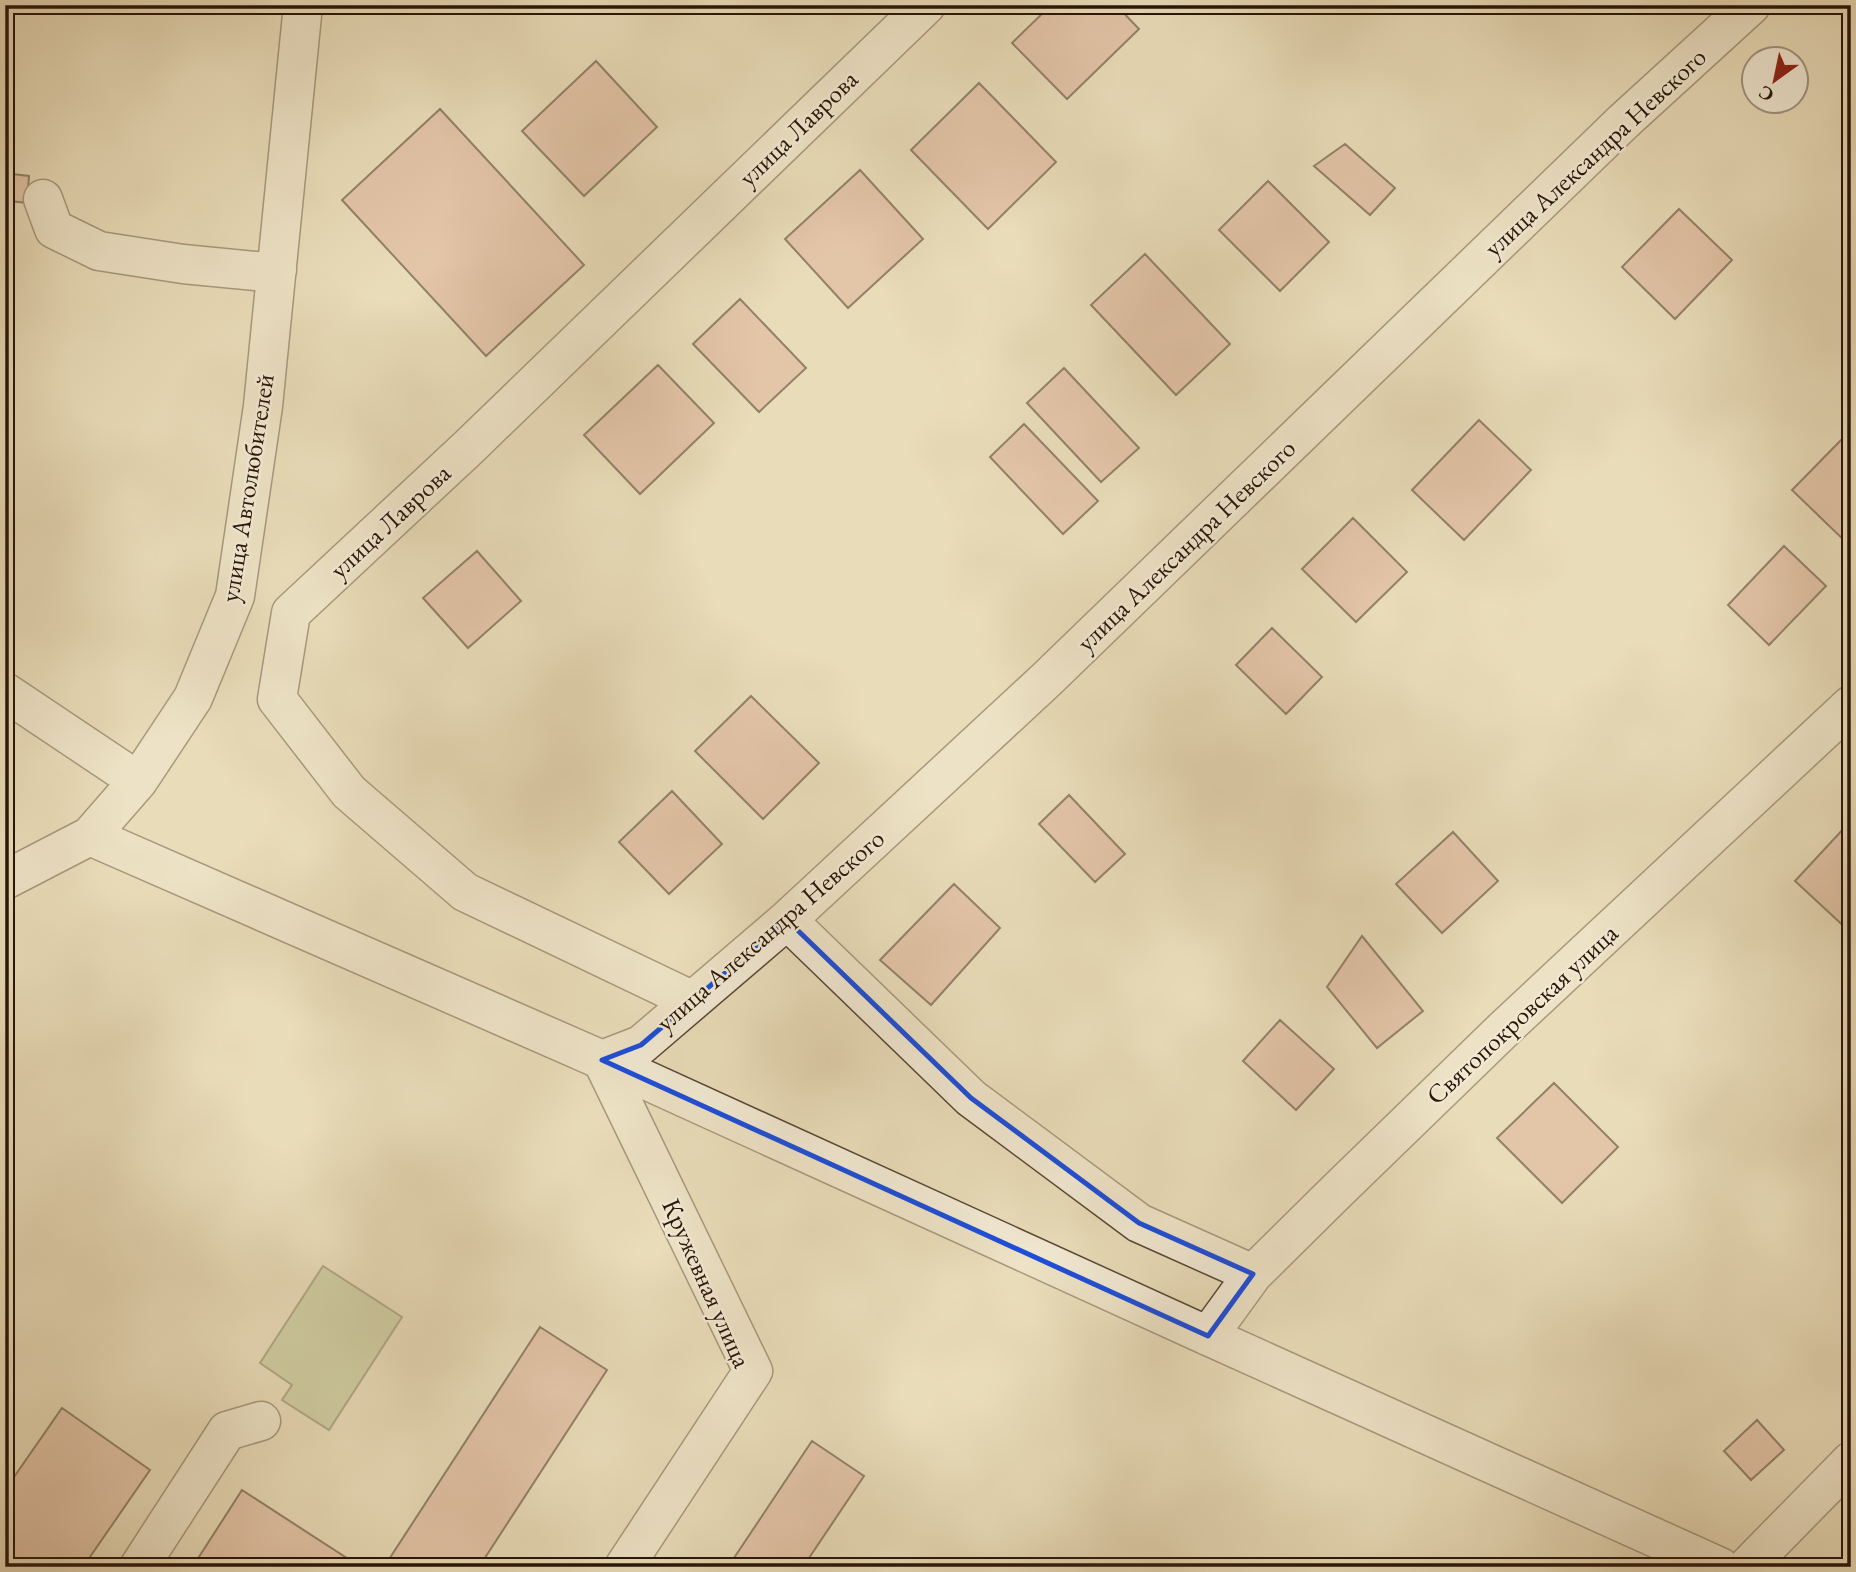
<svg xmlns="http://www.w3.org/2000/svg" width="1856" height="1572" font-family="'EB Garamond',serif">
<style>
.green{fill:#b7c08f;stroke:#706a4c;stroke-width:2}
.building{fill:#dca992;stroke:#281508;stroke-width:2}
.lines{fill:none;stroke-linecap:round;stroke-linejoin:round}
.minor-casing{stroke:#584734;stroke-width:41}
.minor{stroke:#f1e8d2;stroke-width:38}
.marked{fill:none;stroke:#1d4ed8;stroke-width:5;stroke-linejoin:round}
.labels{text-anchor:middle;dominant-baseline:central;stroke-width:5;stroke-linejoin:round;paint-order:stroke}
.street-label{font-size:26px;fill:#281508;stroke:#f1e8d2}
</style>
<rect width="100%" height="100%" fill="#e9dcb9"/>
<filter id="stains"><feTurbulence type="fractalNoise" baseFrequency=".00286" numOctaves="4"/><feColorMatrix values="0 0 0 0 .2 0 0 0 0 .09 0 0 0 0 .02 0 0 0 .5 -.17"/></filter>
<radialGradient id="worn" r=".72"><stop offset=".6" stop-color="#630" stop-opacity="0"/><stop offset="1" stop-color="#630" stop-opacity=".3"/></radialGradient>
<path class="green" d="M323,1266L402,1317L329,1430L282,1400L292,1385L260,1363Z"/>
<path class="building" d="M1051,5H1116L1139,29L1067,99L1012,43Z
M596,61L657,127L584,196L522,131Z
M979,83L1056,162L988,229L911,150Z
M440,109L584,265L486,356L342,200Z
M1345,144L1395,188L1370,215L1314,166Z
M860,170L923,239L848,308L785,239Z
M12,174L29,176L27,203L10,201Z
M1268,181L1329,242L1280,291L1219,230Z
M1679,209L1732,260L1675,319L1622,267Z
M1145,254L1230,344L1176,395L1091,305Z
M740,299L806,368L759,412L693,344Z
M658,365L714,423L640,494L584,435Z
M1064,368L1139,448L1101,482L1027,403Z
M1479,420L1531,470L1464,540L1412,490Z
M1024,424L1098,501L1063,534L990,457Z
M1846,435L1851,440V547L1792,490Z
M1353,518L1407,572L1356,622L1302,569Z
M1784,546L1826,586L1769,645L1728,605Z
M477,551L521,601L468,648L423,598Z
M1272,628L1322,677L1286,714L1236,665Z
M751,696L819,763L763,819L695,751Z
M672,791L722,844L669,894L619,842Z
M1069,795L1125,854L1095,882L1039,824Z
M1846,826L1851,831V929L1849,931L1795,881Z
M1453,832L1498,881L1442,933L1396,884Z
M954,884L1000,928L931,1005L880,960Z
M1362,936L1423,1011L1377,1048L1327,987Z
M1280,1020L1334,1069L1296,1110L1243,1061Z
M1554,1083L1618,1147L1562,1203L1497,1138Z
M540,1327L607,1370L479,1567H384Z
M62,1408L150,1470L83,1567H5V1490Z
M1757,1420L1784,1450L1751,1480L1724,1451Z
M812,1441L864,1476L803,1567H728Z
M242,1490L359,1566L358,1567H209L197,1560Z"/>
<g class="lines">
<defs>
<path id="minor" d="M43,199L54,229L99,251L183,264L256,271L277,270
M5,692L138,781
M90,836L602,1060L1208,1336L1720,1567
M5,880L90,836L138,781L193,698L235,596L263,406L303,5
M787,920L971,1098L1139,1223L1253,1274
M691,1000L465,892L349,792L277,699L291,613L469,447L926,5
M1208,1336L1253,1274L1336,1192L1504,1029L1851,705
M139,1567L227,1431L261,1421
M624,1567L753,1371L602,1060L641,1045L787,920L1046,680L1624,121L1751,5
M1747,1567L1851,1461"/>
</defs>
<use href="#minor" class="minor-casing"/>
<use href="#minor" class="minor"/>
</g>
<path d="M0 0H1856V1572H0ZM787,920L971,1098L1139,1223L1253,1274L1208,1336L602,1060L641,1045Z" fill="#e9dcb9" fill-opacity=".55" fill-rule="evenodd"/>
<path class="marked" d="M787,920L971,1098L1139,1223L1253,1274L1208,1336L602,1060L641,1045Z"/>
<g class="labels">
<g class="street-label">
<text transform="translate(798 128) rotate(-44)">улица Лаврова</text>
<text transform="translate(1595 152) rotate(-43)">улица Александра Невского</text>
<text transform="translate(247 488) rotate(-81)">улица Автолюбителей</text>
<text transform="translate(390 521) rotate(-43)">улица Лаврова</text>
<text transform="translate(1186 545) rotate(-44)">улица Александра Невского</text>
<text transform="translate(770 930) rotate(-41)">улица Александра Невского</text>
<text transform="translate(1522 1014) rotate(-43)">Святопокровская улица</text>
<text transform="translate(707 1283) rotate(66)">Кружевная улица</text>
</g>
</g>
<rect width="1856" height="1572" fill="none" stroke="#e9dcb9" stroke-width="28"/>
<rect x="7" y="7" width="1842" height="1558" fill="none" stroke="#281508" stroke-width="3.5"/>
<rect x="14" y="14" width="1828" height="1544" fill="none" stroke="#281508" stroke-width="2"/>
<g transform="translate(1775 80) rotate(213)"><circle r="33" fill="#f1e8d2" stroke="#a19481" stroke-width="2"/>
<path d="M0-5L12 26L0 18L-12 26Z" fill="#8f2418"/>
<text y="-10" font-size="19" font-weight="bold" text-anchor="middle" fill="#281508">С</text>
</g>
<rect width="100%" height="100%" filter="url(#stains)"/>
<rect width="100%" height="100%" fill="url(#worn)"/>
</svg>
